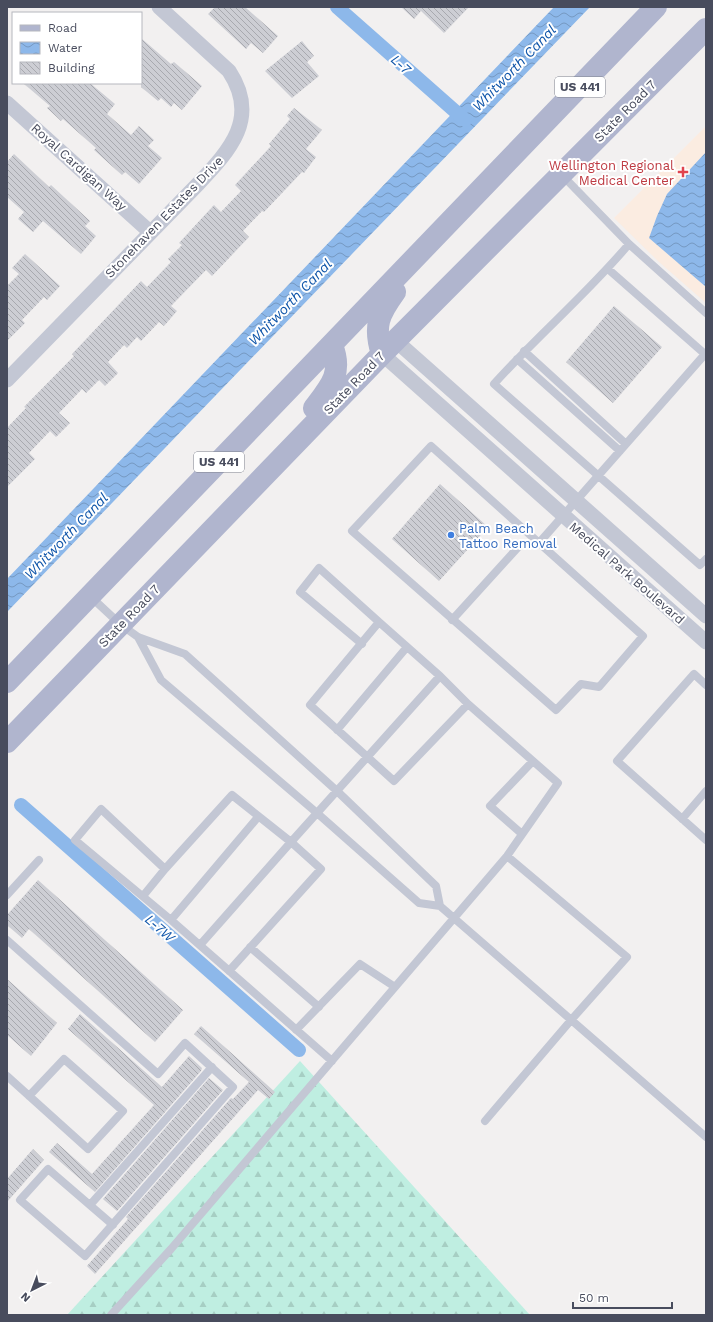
<svg xmlns="http://www.w3.org/2000/svg" width="713" height="1322" font-family="'Work Sans',sans-serif">
<style>
.medical{fill:#fbece1}
.forest{fill:url(#forest-firs)}
.water{fill:url(#water-waves)}
.lines{fill:none;stroke-linecap:round;stroke-linejoin:round}
.canal{stroke:#8db8ea;stroke-width:14}
.building{fill:url(#building-back-hatch)}
.service{stroke:#c3c7d4;stroke-width:8}
.minor{stroke:#c3c7d4;stroke-width:15}
.primary{stroke:#b0b5ce;stroke-width:22}
.health-dot{fill:#e0444e;stroke:#fff;stroke-width:1.5}
.shop-dot{fill:#3f7fe0;stroke:#fff;stroke-width:1.5}
.labels{text-anchor:middle;dominant-baseline:central;stroke-width:4;stroke-linejoin:round;paint-order:stroke}
.shield{fill:#fff;stroke:#7f828e;stroke-width:1}
.shield-label{font-size:12px;font-weight:bold;fill:#484c5d}
.street-label{font-size:13px;fill:#484c5d;stroke:#fff}
.health-label{font-size:13px;fill:#be3a42;stroke:#fff;text-anchor:end}
.shop-label{font-size:13px;fill:#366cbe;stroke:#fff;text-anchor:start}
.water-label{font-size:14px;font-style:italic;fill:#0f55a9;stroke:#fff}
</style>
<defs>
<pattern id="forest-firs" width="22" height="20" patternUnits="userSpaceOnUse"><rect width="22" height="20" fill="#bfeee1"/><path d="M5 1l3.5 6h-7zM16 11l3.5 6h-7z" fill="#a6cec3"/></pattern>
<pattern id="water-waves" width="16" height="10" patternUnits="userSpaceOnUse"><rect width="16" height="10" fill="#8db8ea"/><path d="M0 5q4-4 8 0t8 0" fill="none" stroke="#7598c1"/></pattern>
<pattern id="building-back-hatch" width="6" height="6" patternUnits="userSpaceOnUse"><rect width="6" height="6" fill="#cdced4"/><path d="M-1 5l2 2M0 0l6 6M5-1l2 2" fill="none" stroke="#a8a9af"/></pattern>
</defs>
<rect width="100%" height="100%" fill="#f2f0f0"/>
<path class="medical" d="M706,126V303L659,262L614,218Z"/>
<path class="forest" d="M300,1061L530,1315H67Z"/>
<path class="water" d="M554,7H590L7,612V579Z
M706,152V287L649,238L657,216L667,194Z"/>
<g class="lines">
<path class="canal" d="M337,7L465,120
M21,805L299,1050"/>
</g>
<path class="building" d="M215,7H245L278,36L263,53L251,43L246,49L208,14Z
M401,7H469L444,33L421,11L414,19Z
M141,38L171,64L174,62L202,86L182,110L174,103L171,107L161,98L158,101L141,87Z
M302,41L314,56L307,62L319,76L292,98L265,71Z
M23,83H90L115,104L107,114L131,135L139,126L154,140L148,146L162,158L139,184L125,172L122,175L94,150L96,148L63,119L61,121L47,108L50,106Z
M294,108L322,130L306,149L316,157L304,173L302,172L264,212L262,211L243,231L249,237L212,276L206,270L171,306L177,311L164,326L159,322L141,341L137,337L127,348L124,345L108,362L118,373L105,386L99,380L86,393L82,389L59,413L70,423L56,437L50,431L29,453L35,459L7,487V428L26,408L24,407L74,356L72,354L141,281L147,287L171,262L168,259L182,245L179,243L214,205L221,212L241,191L235,185L271,146L269,144L290,119L287,116Z
M14,154L49,187L51,185L90,221L85,226L96,236L81,254L43,221L33,232L18,219L24,212L7,197V162Z
M25,254L60,286L47,300L44,297L22,320L25,323L7,341V286L19,274L12,268Z
M614,306L662,347L613,403L566,362Z
M440,484L488,527L439,581L392,539Z
M38,880L183,1010L155,1042L29,929L22,938L7,925V915Z
M7,979L57,1023L31,1056L7,1035Z
M80,1014L162,1087L189,1056L202,1068L201,1071L95,1192L49,1152L57,1143L92,1174L154,1105L68,1029Z
M201,1026L275,1092L269,1099L258,1090L95,1274L87,1266L128,1219L126,1217L231,1098L233,1099L249,1082L194,1034Z
M209,1078L223,1090L117,1211L104,1200L103,1199Z
M33,1149L44,1160L7,1202V1179Z"/>
<g class="lines">
<path class="service" d="M562,175L629,244L706,313
M629,244C587,294 537,336 494,384L700,565L706,559
M608,269L706,355
M524,351L626,444
M517,359L620,451
M431,446L643,636L599,687L581,684L556,710L352,531Z
M91,597L120,624L138,637L185,654L337,791L436,886L440,906
M452,620L521,544L539,543L706,353
M138,637L161,680L317,813L419,903L440,906L706,1137
M362,644L300,592L319,568L379,622L310,705L394,781L468,704
M706,685L694,674L617,761L706,840
M337,730L407,647
M682,819L706,791
M522,834L490,806L533,761
M165,869L101,809L75,840L171,920L332,1061
M7,895L39,860
M143,896L165,869L232,795L291,842L200,945
M171,920L258,817
M7,940L158,1074L185,1043L233,1087L85,1256L20,1200L48,1169L113,1225
M250,947L319,1007
M229,971L321,869L291,842L440,676L379,622
M296,1030L360,964L395,987
M7,1076L88,1149L123,1111L64,1059L29,1096
M485,1121L572,1019L627,957L507,856
M90,1205L212,1067
M111,1315L171,1249L507,856L558,783L468,704L440,676"/>
<path class="minor" d="M7,103L150,232
M395,340L706,616
M382,354L706,642
M7,380L198,184C230,150 260,118 229,71L159,7"/>
<path class="primary" d="M382,354C373,326 379,314 395,292
M314,408C331,386 343,373 332,345
M7,682L656,7
M7,742L382,354L706,29"/>
</g>
<path class="health-dot" d="M681 166h4v4h4v4h-4v4h-4v-4h-4v-4h4z"/>
<circle class="shop-dot" cx="451" cy="535" r="4"/>
<g class="labels">
<g class="shield">
<rect x="555" y="77" width="50" height="20" rx="3"/>
<rect x="194" y="452" width="50" height="20" rx="3"/>
</g>
<g class="shield-label">
<text x="580" y="87">US 441</text>
<text x="219" y="462">US 441</text>
</g>
<g class="street-label">
<text transform="translate(625 111) rotate(-45)">State Road 7</text>
<text transform="translate(79 167) rotate(42)">Royal Cardigan Way</text>
<text transform="translate(164 217) rotate(-46)">Stonehaven Estates Drive</text>
<text transform="translate(354 383) rotate(-46)">State Road 7</text>
<text transform="translate(627 573) rotate(41)">Medical Park Boulevard</text>
<text transform="translate(129 616) rotate(-46)">State Road 7</text>
</g>
<g class="health-label">
<text x="674" y="165">Wellington Regional<tspan x="674" dy="15">Medical Center</tspan></text>
</g>
<g class="shop-label">
<text x="459" y="528">Palm Beach<tspan x="459" dy="15">Tattoo Removal</tspan></text>
</g>
<g class="water-label">
<text transform="translate(401 64) rotate(42)">L-7</text>
<text transform="translate(514 68) rotate(-46)">Whitworth Canal</text>
<text transform="translate(290 302) rotate(-46)">Whitworth Canal</text>
<text transform="translate(66 536) rotate(-46)">Whitworth Canal</text>
<text transform="translate(160 928) rotate(41)">L-7W</text>
</g>
</g>
<rect width="713" height="1322" fill="none" stroke="#484c5d" stroke-width="16"/>
<rect x="12" y="12" width="130" height="72" fill="#ffffff" stroke="#b6b7be"/>
<rect x="20" y="25" width="20" height="6" fill="#b0b5ce" stroke="#b6b7be"/>
<text x="48" y="32" font-size="12" fill="#484c5d">Road</text>
<rect x="20" y="42" width="20" height="12" fill="url(#water-waves)" stroke="#b6b7be"/>
<text x="48" y="52" font-size="12" fill="#484c5d">Water</text>
<rect x="20" y="62" width="20" height="12" fill="url(#building-back-hatch)" stroke="#b6b7be"/>
<text x="48" y="72" font-size="12" fill="#484c5d">Building</text>
<g transform="translate(32 1290) rotate(222)" stroke="#ffffff" stroke-width="3" paint-order="stroke">
<path d="M0-3L7 15L0 10L-7 15Z" fill="#484c5d"/>
<text y="-6" font-size="11" font-weight="bold" text-anchor="middle" fill="#484c5d">N</text>
</g>
<path d="M573 1302v6h99v-6" fill="none" stroke="#484c5d" stroke-width="2"/>
<text x="579" y="1302" font-size="12" fill="#484c5d" stroke="#ffffff" stroke-width="3" paint-order="stroke">50 m</text>
</svg>
